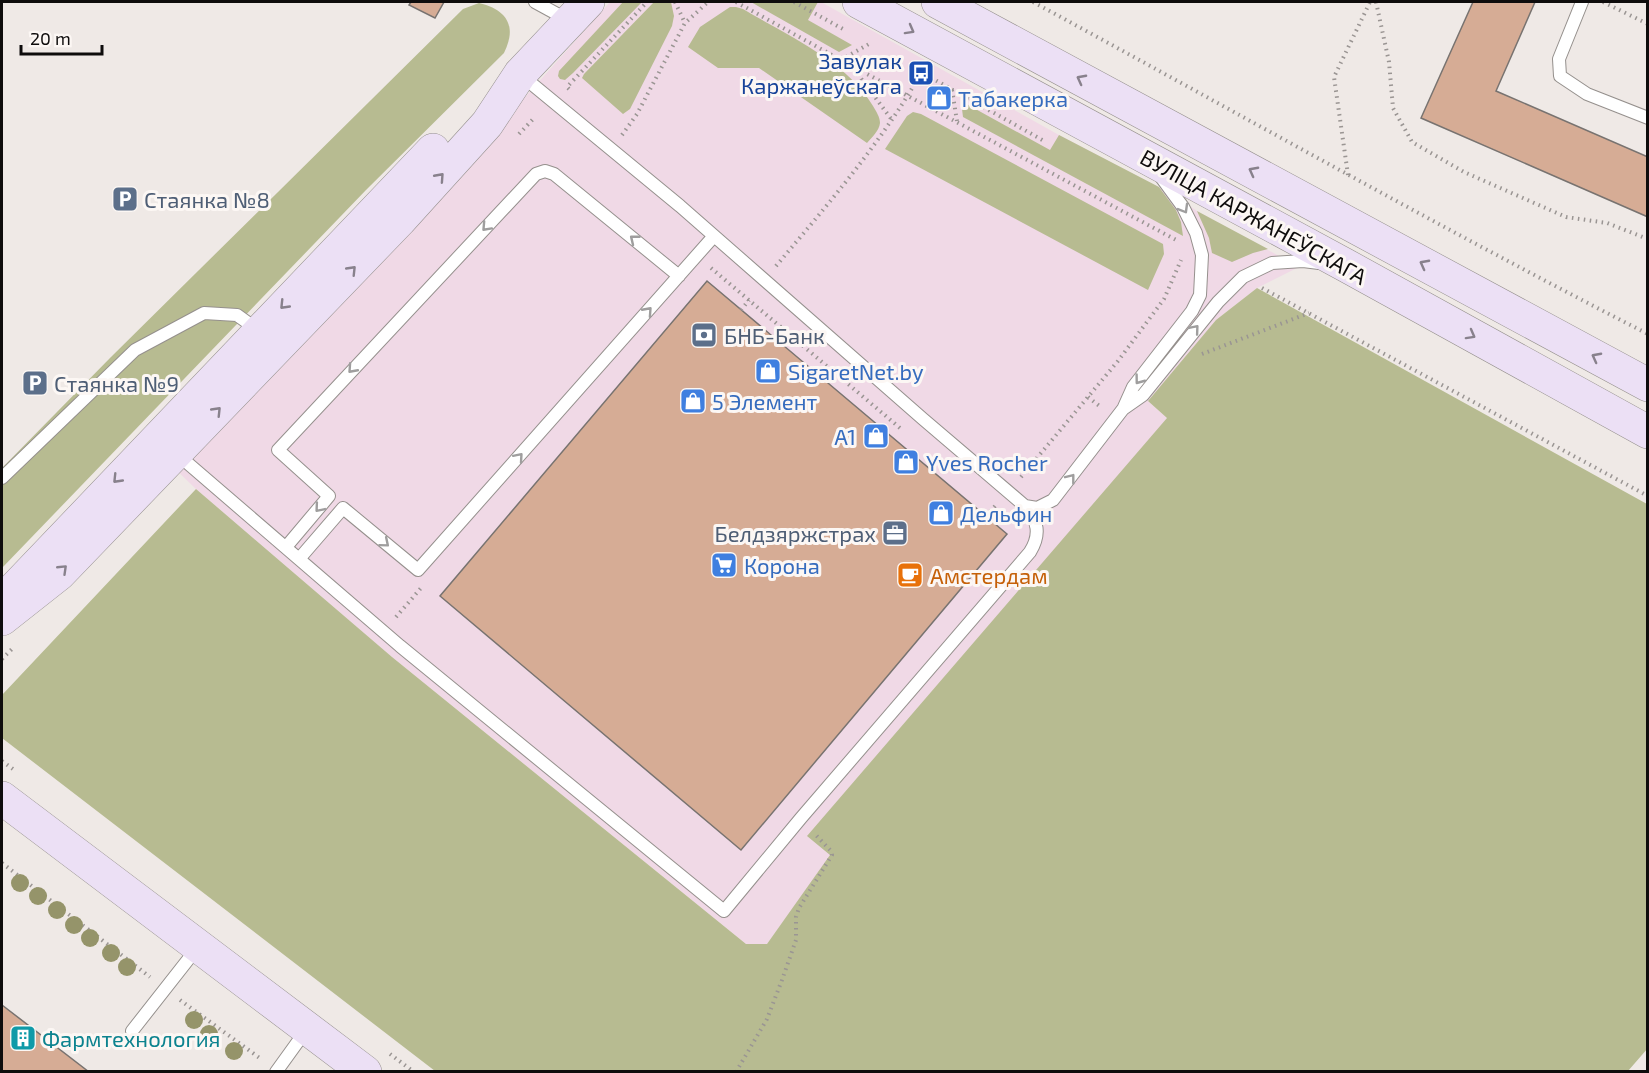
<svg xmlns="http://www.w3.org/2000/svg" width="1649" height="1073" font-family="'Exo 2',sans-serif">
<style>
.commercial{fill:#f0d9e6}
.green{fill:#b7bb91}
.building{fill:#d6ac95;stroke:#787370;stroke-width:1.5}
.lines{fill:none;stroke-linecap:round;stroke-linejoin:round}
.lane-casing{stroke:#95908d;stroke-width:14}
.secondary-casing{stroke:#95908d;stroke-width:34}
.path{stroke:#9a9593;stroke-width:4;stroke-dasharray:1.5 4.5;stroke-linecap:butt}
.lane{stroke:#fff;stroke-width:12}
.secondary{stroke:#ece0f5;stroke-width:33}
.tree{fill:#95946a}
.oneway{stroke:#88818c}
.oneway2{stroke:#9f9e9e}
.labels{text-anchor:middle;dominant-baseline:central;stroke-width:6;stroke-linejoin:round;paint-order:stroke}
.transit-label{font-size:22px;fill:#164399;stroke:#fcf7f4;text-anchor:end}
.shop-label{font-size:22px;fill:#366cbe;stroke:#fcf7f4;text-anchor:start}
.service-label{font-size:22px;fill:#4e5e75;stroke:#fcf7f4;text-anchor:start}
.street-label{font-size:22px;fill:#0e0c0c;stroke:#fcf7f4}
.food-label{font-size:22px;fill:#c56008;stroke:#fcf7f4;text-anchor:start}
.culture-label{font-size:22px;fill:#0d838f;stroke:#fcf7f4;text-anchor:start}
</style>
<rect width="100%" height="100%" fill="#efe9e6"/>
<path class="commercial" d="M610,2H821L1059,135L1177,197L1197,211L1299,267L1257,288L1216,320L1148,401L1167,418L831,856L767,944H746L392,657L196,489L172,466L518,105Z"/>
<path class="green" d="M623,2H642L573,73L565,80L560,79L558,76L559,71Z
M654,2H671L674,16L672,26L630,109L623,114L582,78L584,74Z
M751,2H818L808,20L852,45L839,52Z
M479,3C508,10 517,27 504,53L366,190L2,568V468L110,358L463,9Z
M730,7H736L743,9C786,35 847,61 873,106C876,111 880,117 880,123C879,131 872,137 867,143L759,68H718L688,47L700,27Z
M961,101L1050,150L1059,135L1159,187L1176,210L1181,222L1183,236L963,117Z
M913,112L921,114L1163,244L1164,254L1148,290L885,149L907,116Z
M1197,211L1268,249L1253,253L1232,262L1212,253L1209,238Z
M1257,288L1647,504L1648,1048L1628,1071H435L2,738V695L196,489L392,657L746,944H767L830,855L807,836L1167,418L1148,401L1216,320Z"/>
<path class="building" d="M411,2H444L435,18L409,5Z
M1473,2H1535L1496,91L1648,157V217L1421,118Z
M707,281L1007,534L741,850L440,596Z
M2,1005L89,1072H2Z"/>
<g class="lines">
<defs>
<path id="lane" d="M535,2L568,20
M1582,2L1559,59L1560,76L1587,94L1648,118
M1124,407L1133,387L1192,311L1200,295L1202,255L1196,233L1183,207L1161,177
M177,454L400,646L724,911L801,818L1030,552C1041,534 1038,521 1025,506L923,419L680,206L521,75
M2,478L135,350L204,313L237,315L258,330
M1025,506L1037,508L1053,500L1123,409L1143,395L1218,302L1243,277L1272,263L1303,261L1319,263
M286,547L329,496L278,450L536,174L545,171L554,174L679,276
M299,559L343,508L418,570L714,236
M132,1031L198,947
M276,1072L307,1029"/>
<path id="secondary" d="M859,2L1347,266L1648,432
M938,2L1648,385
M13,590L433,150
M2,619L59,574L400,220L487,124L520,74L588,2
M2,798L365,1072"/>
</defs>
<use href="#lane" class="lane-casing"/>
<use href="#secondary" class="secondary-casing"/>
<path class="path" d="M675,2L685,23
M736,2L841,60L1178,241
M794,2L843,29
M1033,2C1238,113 1440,228 1648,334
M1376,2L1389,62L1393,108L1412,142L1464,172L1566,217L1607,223L1648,239
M1603,2L1648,24
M841,60L869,44
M910,66L1046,142
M854,69L892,120
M569,89L567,87L647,2
M952,90L957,121
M519,134L535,117
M622,135L637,114L685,23L708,2
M1348,175L1334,77L1370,2
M776,266C829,203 883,141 924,68
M711,268L900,428
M1262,288L1648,496
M741,310L749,300
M1202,354L1309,313
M1088,397L1102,408
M1021,477L1118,361L1164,299L1181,260
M986,516L996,505
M396,617L421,588
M2,659L13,648
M2,761L13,769
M2,863L150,977
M180,1000L261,1059
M390,1054L414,1072
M736,1072L767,1019L782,980L796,940V917L799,908L832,855L831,851L814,833"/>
<use href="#lane" class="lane"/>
<use href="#secondary" class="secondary"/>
</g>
<g class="tree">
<circle cx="20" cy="883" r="9"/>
<circle cx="38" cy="896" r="9"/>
<circle cx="57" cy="910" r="9"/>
<circle cx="74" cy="925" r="9"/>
<circle cx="90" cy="938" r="9"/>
<circle cx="111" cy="953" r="9"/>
<circle cx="127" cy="967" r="9"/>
<circle cx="194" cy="1020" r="9"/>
<circle cx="209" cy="1034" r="9"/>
<circle cx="234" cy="1051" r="9"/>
</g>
<defs><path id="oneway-chevron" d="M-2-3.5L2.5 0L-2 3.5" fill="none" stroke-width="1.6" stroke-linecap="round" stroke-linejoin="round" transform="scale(1.5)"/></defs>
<g class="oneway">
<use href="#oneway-chevron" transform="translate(910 30) rotate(29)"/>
<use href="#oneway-chevron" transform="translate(1081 79) rotate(-152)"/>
<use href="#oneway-chevron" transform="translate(1253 171) rotate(-152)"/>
<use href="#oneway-chevron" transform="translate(440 177) rotate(-48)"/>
<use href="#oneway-chevron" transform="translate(1424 264) rotate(-152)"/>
<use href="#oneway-chevron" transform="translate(352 270) rotate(-46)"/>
<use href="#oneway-chevron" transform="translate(284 305) rotate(134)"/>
<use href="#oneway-chevron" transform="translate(1471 335) rotate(29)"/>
<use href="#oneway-chevron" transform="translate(1596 357) rotate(-152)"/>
<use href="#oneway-chevron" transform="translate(217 411) rotate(-46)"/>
<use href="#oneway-chevron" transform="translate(117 479) rotate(134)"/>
<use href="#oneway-chevron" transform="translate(63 569) rotate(-44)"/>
</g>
<g class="oneway2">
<use href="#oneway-chevron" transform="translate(1184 209) rotate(60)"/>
<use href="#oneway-chevron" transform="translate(486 227) rotate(133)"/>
<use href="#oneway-chevron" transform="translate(634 239) rotate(-141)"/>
<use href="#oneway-chevron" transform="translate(648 311) rotate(-48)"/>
<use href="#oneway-chevron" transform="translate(1195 329) rotate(-50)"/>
<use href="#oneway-chevron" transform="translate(352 369) rotate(132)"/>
<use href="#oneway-chevron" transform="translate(1139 380) rotate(127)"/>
<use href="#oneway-chevron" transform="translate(519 457) rotate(-49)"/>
<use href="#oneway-chevron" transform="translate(1071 478) rotate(-52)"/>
<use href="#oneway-chevron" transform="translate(319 508) rotate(130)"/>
<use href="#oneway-chevron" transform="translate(385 543) rotate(40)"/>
</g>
<defs>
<symbol id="bus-square" viewBox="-11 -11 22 22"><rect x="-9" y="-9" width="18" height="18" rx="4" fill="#1a4fb4" stroke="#fcf7f4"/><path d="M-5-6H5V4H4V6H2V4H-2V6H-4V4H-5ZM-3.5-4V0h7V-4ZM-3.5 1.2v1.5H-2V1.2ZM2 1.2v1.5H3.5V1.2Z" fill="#fff"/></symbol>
<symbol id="shop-square" viewBox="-11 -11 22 22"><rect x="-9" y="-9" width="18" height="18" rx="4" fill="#3f7fe0" stroke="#fcf7f4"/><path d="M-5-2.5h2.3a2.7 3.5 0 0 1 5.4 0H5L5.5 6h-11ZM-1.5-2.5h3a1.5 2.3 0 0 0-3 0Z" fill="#fff"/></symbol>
<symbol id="parking-square" viewBox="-11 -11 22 22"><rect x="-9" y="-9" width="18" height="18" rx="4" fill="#5c6f8a" stroke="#fcf7f4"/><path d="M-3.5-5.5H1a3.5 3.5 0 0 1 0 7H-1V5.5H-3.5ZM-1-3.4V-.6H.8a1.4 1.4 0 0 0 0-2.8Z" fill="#fff"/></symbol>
<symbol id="bank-square" viewBox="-11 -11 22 22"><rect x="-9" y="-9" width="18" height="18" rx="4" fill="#5c6f8a" stroke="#fcf7f4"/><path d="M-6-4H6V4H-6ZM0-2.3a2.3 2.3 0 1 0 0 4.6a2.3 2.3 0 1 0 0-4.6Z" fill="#fff"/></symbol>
<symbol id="office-square" viewBox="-11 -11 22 22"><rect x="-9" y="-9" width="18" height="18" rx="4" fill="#5c6f8a" stroke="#fcf7f4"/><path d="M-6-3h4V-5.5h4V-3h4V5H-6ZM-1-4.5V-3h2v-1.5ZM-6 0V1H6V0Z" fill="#fff"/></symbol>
<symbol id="supermarket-square" viewBox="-11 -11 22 22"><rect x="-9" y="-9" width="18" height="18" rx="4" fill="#3f7fe0" stroke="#fcf7f4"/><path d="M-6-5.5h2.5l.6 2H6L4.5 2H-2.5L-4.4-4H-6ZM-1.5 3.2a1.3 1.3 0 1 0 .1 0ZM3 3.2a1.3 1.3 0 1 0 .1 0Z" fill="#fff"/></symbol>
<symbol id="cafe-square" viewBox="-11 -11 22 22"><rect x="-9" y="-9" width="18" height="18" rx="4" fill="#e8710a" stroke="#fcf7f4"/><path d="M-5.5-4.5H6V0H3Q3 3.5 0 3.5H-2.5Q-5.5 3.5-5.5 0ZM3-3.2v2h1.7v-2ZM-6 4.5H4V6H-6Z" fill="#fff"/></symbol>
<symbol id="building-square" viewBox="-11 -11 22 22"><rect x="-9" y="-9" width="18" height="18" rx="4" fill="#0f9aa8" stroke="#fcf7f4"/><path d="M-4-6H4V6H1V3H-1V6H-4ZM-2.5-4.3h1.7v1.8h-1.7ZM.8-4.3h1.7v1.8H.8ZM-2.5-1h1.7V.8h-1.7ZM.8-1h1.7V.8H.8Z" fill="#fff"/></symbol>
</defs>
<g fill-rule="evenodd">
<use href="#bus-square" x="906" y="58" width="30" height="30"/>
<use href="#shop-square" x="924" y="83" width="30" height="30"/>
<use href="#parking-square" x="110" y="184" width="30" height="30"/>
<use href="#bank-square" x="689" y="320" width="30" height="30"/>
<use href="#shop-square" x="753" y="356" width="30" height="30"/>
<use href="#parking-square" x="20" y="368" width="30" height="30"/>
<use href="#shop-square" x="678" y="386" width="30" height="30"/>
<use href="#shop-square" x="861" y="421" width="30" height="30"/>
<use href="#shop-square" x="891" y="447" width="30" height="30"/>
<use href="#shop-square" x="926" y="498" width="30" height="30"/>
<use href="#office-square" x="880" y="518" width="30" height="30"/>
<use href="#supermarket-square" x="709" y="550" width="30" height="30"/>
<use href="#cafe-square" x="895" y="560" width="30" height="30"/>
<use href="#building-square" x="8" y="1023" width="30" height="30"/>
</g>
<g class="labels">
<g class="transit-label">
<text x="902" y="60">Завулак<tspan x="902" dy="25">Каржанеўскага</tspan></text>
</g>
<g class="shop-label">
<text x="958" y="98">Табакерка</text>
<text x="788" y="371">SigaretNet.by</text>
<text x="712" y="401">5 Элемент</text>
<text x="856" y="436" text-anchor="end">A1</text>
<text x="926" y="462">Yves Rocher</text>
<text x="960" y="513">Дельфин</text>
<text x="744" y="565">Корона</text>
</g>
<g class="service-label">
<text x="144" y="199">Стаянка №8</text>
<text x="724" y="335">БНБ-Банк</text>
<text x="54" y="383">Стаянка №9</text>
<text x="876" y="533" text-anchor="end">Белдзяржстрах</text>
</g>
<g class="street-label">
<text transform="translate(1254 216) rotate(29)">ВУЛІЦА КАРЖАНЕЎСКАГА</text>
</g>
<g class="food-label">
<text x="930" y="575">Амстердам</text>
</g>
<g class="culture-label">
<text x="42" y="1038">Фармтехнология</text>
</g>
</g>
<rect width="1649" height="1073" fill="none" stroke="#0e0c0c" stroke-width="6"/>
<path d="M21 45v9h81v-9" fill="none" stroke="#0e0c0c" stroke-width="3"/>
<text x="30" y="45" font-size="18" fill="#0e0c0c" stroke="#fcf7f4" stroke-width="4.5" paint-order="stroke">20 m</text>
</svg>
